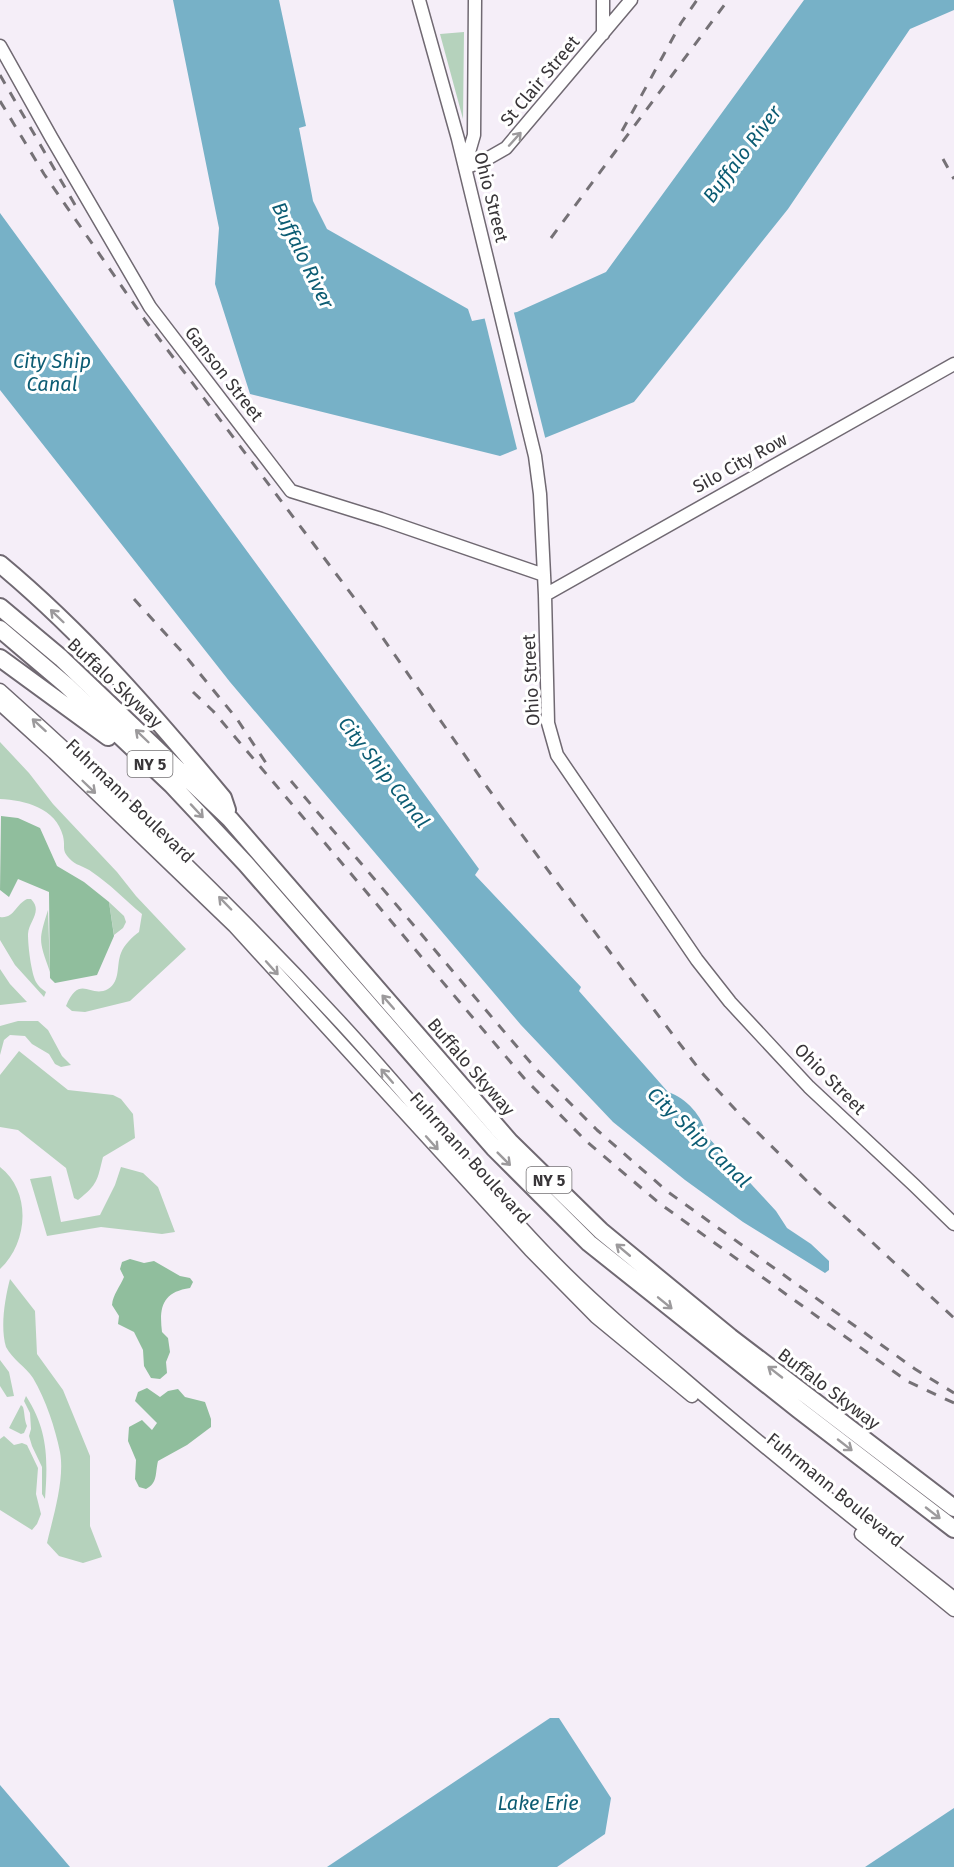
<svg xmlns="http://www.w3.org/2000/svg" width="954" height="1867" font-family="'Fira Sans',sans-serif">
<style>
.green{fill:#b5d2bc}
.forest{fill:#90be9d}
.water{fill:#77b1c7}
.pier{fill:#f5eef8}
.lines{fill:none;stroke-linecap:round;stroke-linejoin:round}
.minor-casing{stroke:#706972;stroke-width:15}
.highway-casing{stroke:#706972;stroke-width:20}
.minor{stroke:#fff;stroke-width:12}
.highway{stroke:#fff;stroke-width:16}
.rail{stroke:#757176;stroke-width:3;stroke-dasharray:10 10;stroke-linecap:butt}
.oneway{stroke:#9c9a9c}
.labels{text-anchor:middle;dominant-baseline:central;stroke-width:6;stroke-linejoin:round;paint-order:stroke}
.shield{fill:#fff;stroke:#747274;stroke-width:1.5}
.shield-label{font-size:16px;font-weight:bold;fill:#383538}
.street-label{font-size:18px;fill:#383538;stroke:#fff}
.water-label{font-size:20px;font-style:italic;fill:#0c5c73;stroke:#fff}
</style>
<rect width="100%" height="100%" fill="#f5eef8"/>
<path class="green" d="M464,32L463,119L440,34Z
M0,742L29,773L53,804L117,872L136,896L186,949L130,1001L85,1012L72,1011L66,1006C80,973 90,999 108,989C121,981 116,965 121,953C124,945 132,937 139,932L142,914C125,900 110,884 92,872C86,867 78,866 72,861C60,850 66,849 63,836C56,808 25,800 0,799Z
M27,899H31C43,911 29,921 28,934C28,946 31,972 36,982C38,986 42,989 46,992L44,997L15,965L0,940V917C14,919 16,904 27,899Z
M109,902L124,916L126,922L123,928L114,935Z
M48,910L50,972C39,940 38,942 48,910Z
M0,969L10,984L27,1002L0,1005Z
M18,1021H38L48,1030L62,1056L71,1065L61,1067L55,1064L49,1054L32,1044L25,1036L10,1035L4,1040L0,1055V1026Z
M19,1051L68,1090L113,1095L121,1099L133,1114L135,1138L103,1157C97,1181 98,1184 78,1200L74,1198L66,1168L18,1130L0,1127V1075Z
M0,1167C32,1192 28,1243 0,1269Z
M121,1167L143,1173L158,1187L175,1232L162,1234L101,1227L47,1236L30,1179L51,1176L61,1222L100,1215L115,1185Z
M10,1279L35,1311L37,1354L63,1390L90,1456V1526L102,1557L83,1563L59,1556L47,1543C53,1517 65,1479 60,1452C55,1428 46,1400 33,1378C26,1367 12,1359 6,1347C0,1327 5,1298 10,1279Z
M0,1360L9,1372L14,1396L7,1397L0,1386Z
M26,1396C48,1430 48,1459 45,1499L42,1494V1467L32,1446L29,1436L31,1429L30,1413L24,1401Z
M21,1405L23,1407C25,1414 24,1419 27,1426L24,1433L21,1434L9,1428Z
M4,1436L14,1445L22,1443L27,1445L38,1468L36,1494L41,1514L37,1524L32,1530L0,1510V1439Z"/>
<path class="forest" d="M1,816L18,818L40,828L57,866L84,882L109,902L114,936L97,975L55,983L50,978L49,892L18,879L9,897L0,890Z
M130,1259L144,1263L154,1261L180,1276L190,1278L193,1282L190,1288C162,1292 159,1308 162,1332L168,1338L170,1352L166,1362L167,1373L160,1379L151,1378L144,1366L143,1350L134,1332L118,1324L119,1316L112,1305C113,1294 120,1287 124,1277L120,1269L122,1262Z
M147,1388L160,1397L168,1391L178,1389L185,1397L205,1402L211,1419V1427L187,1445L158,1461C155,1473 158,1483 146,1489L139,1487L135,1479L136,1460L128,1441L129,1427L142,1420L152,1430L157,1423L135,1401L138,1392Z"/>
<path class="water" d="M173,0H279L306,126L299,128L313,201L327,229L468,309L472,321L517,312L606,272L804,0H954V10L910,29L788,209L634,402L500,456L250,394L215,284L219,228Z
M0,213L479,869L475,875L581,987L579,991L668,1092C686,1098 703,1116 706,1135L776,1211L787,1228L811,1244L829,1261V1270L825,1273L743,1222L685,1180L613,1122L521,1025L230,682L0,390Z
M550,1718H559L611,1798L605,1834L557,1867H327Z
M0,1785L70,1867H0Z
M954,1808V1867H865Z"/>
<path class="pier" d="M513,309L546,441L518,453L484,316Z"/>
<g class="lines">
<defs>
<path id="minor" d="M419,0L458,139L535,456L540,494L545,595L548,723L557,755L697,960L730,1002L809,1087L914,1185L954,1224
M603,34V0
M0,46L51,137L150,307L291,491L381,519L544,575
M465,166L474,135L475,0
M465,168L485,160L506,148L631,0
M545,595L954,364
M0,690C119,796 233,906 341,1023C413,1101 479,1185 553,1261C593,1302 637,1339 681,1376C770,1453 862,1526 954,1598
M0,704L54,753L234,926L530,1250L596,1317L692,1396
M861,1534L954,1610"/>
<path id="highway" d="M0,564C83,633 154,715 223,798L227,810
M0,607L61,658L230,819L510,1142L601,1231L730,1337L954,1508
M0,629L66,685L172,785L246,864L494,1148L589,1243L799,1410L954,1529
M0,658L108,737"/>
</defs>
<use href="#minor" class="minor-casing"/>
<use href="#highway" class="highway-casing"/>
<use href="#minor" class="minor"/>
<use href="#highway" class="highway"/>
<path class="rail" d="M0,75L78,210
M0,101L44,174L145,320L364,611L487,787L553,877L702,1073L743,1118L819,1193L954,1318
M622,131L681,23L697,0
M943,159L954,179
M551,238L728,0
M134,599L183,653L237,719L266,763
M193,692L213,711L524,1078L586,1141L659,1203L907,1381L954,1403
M291,781L536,1069L597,1130L668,1192L915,1369L954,1393"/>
</g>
<defs><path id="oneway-shaft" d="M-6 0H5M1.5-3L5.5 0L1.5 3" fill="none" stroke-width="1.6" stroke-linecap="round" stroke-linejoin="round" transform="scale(1.5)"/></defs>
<g class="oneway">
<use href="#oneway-shaft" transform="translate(515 139) rotate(-48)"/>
<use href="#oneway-shaft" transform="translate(57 616) rotate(-136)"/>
<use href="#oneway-shaft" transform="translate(39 725) rotate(-138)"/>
<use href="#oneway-shaft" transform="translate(142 736) rotate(-136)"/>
<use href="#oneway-shaft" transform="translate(89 787) rotate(44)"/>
<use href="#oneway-shaft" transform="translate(197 811) rotate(47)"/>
<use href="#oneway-shaft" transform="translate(225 903) rotate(-134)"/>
<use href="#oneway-shaft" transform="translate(272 968) rotate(48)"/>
<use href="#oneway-shaft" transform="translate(388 1002) rotate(-131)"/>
<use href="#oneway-shaft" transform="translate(387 1076) rotate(-131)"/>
<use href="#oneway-shaft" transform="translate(432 1143) rotate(48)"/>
<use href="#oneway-shaft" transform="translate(504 1159) rotate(45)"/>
<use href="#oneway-shaft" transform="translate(623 1250) rotate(-140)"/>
<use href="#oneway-shaft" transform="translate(665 1303) rotate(39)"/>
<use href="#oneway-shaft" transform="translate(775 1372) rotate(-142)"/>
<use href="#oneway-shaft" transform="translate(845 1445) rotate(38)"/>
<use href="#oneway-shaft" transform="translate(933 1513) rotate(38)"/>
</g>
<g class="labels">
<g class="shield">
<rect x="127.5" y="751" width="45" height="26" rx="4.5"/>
<rect x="526.5" y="1167" width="45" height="26" rx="4.5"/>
</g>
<g class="shield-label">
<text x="150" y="764">NY 5</text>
<text x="549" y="1180">NY 5</text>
</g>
<g class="street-label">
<text transform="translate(540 81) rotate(-50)">St Clair Street</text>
<text transform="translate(491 197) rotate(76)">Ohio Street</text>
<text transform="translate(224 374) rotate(52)">Ganson Street</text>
<text transform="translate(740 463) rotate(-29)">Silo City Row</text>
<text transform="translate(531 680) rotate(-93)">Ohio Street</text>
<text transform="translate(115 683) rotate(43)">Buffalo Skyway</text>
<text transform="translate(130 801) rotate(44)">Fuhrmann Boulevard</text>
<text transform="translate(471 1067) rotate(49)">Buffalo Skyway</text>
<text transform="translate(830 1079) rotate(45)">Ohio Street</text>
<text transform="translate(470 1158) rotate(48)">Fuhrmann Boulevard</text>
<text transform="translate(829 1389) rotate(37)">Buffalo Skyway</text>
<text transform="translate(835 1490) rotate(39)">Fuhrmann Boulevard</text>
</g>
<g class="water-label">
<text transform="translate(742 154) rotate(-53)">Buffalo River</text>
<text transform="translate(303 255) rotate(64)">Buffalo River</text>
<text x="52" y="361">City Ship<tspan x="52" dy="23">Canal</tspan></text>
<text transform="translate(384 772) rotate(52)">City Ship Canal</text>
<text transform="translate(699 1137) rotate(44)">City Ship Canal</text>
<text x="538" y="1803">Lake Erie</text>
</g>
</g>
</svg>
